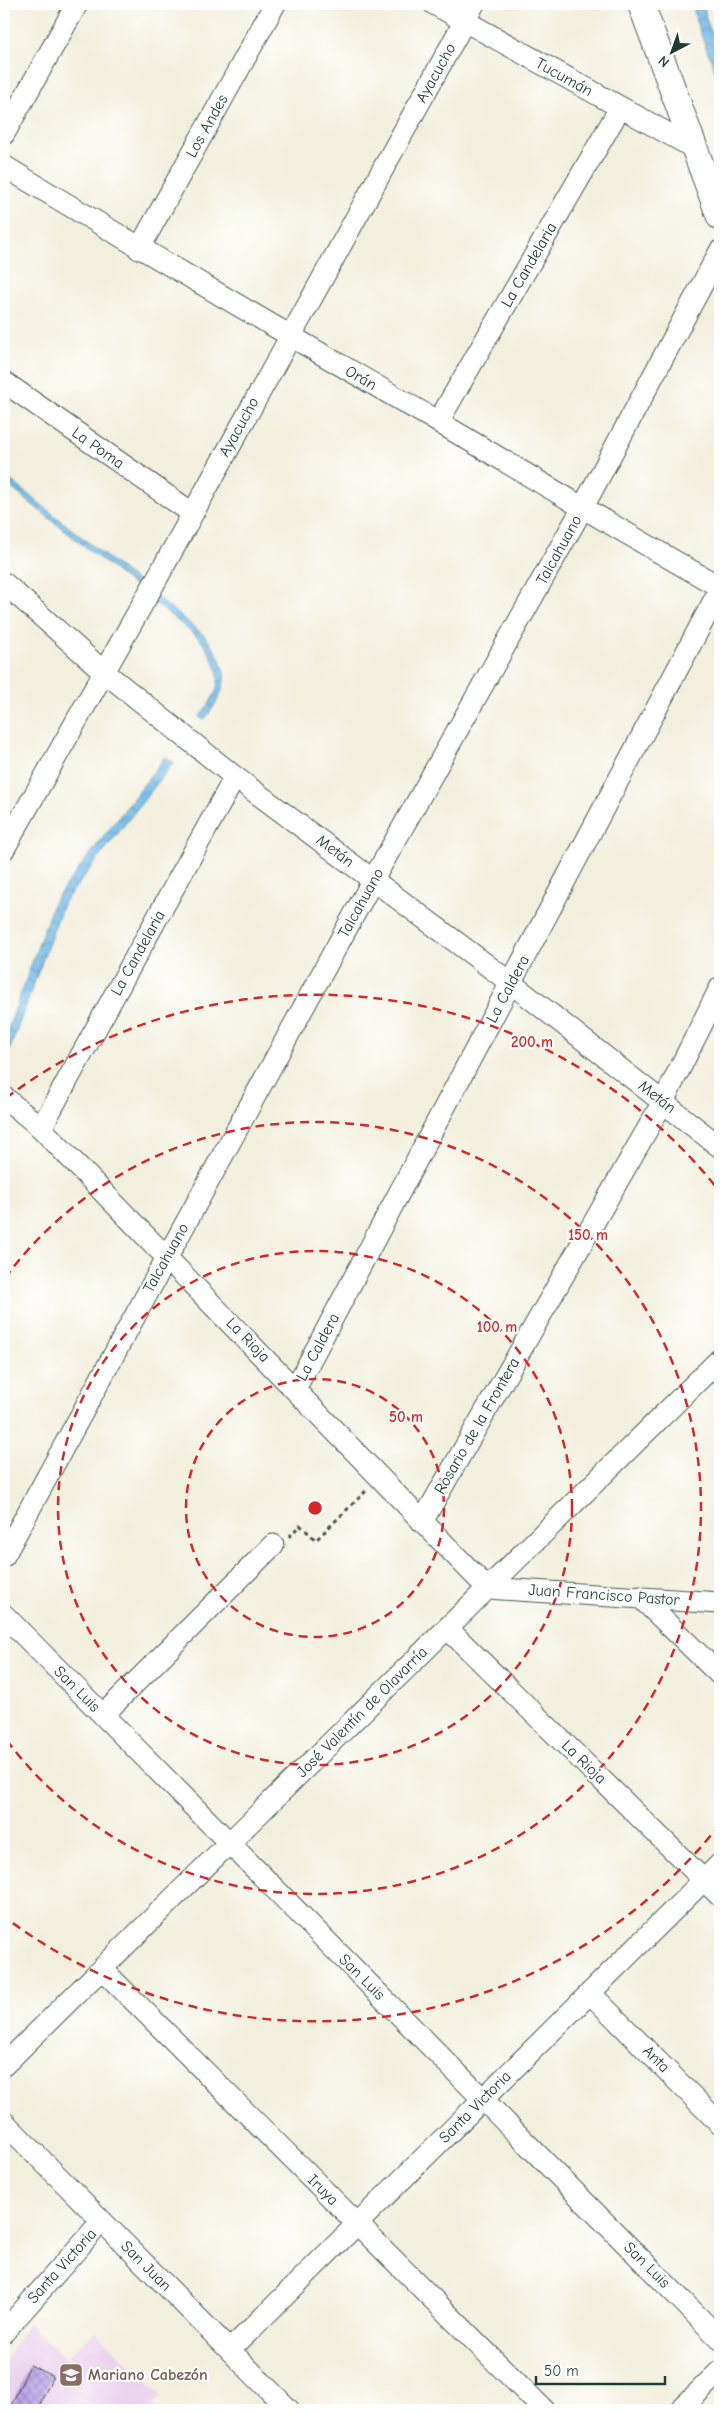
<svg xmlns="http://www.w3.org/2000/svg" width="724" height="2414" font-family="'Comic Neue',sans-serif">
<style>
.built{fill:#ead1ed}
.water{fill:url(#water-waves);stroke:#477b8e}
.building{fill:url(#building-cross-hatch)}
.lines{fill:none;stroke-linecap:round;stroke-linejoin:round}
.minor-casing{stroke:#3f584d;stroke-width:23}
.major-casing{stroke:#3f584d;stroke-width:28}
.path{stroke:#3f584d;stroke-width:3;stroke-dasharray:4 4;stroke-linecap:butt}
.minor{stroke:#fff;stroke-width:21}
.major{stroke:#fff;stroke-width:26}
.ring{fill:none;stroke:#d62828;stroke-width:2.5;stroke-dasharray:9 6}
.labels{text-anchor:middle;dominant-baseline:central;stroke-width:4.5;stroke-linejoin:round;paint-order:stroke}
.street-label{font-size:16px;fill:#1f3d34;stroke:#fff}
.education-label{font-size:16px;font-weight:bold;fill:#785e54;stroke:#fff;text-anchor:start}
.centre{fill:#d62828;stroke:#fff;stroke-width:2.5}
.ring-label{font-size:15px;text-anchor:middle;font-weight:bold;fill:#d62828;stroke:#fff;stroke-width:4.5;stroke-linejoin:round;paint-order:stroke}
</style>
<defs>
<pattern id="water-waves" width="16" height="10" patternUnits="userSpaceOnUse" patternTransform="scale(1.25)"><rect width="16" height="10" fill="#6fb9e7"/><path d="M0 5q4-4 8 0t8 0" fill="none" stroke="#5b98bc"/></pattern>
<pattern id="building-cross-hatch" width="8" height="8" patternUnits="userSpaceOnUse" patternTransform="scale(1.25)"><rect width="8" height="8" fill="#b9a3e8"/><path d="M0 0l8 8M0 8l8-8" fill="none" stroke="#9686bd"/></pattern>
</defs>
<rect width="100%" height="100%" fill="#fff"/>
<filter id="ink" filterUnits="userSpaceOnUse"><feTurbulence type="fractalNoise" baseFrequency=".02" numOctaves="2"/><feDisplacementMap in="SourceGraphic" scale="10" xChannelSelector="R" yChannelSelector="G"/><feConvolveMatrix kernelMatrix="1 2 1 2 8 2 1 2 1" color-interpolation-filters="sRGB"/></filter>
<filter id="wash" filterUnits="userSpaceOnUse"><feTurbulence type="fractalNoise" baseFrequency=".0096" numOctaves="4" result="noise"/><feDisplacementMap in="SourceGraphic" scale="20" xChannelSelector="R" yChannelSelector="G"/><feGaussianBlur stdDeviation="1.12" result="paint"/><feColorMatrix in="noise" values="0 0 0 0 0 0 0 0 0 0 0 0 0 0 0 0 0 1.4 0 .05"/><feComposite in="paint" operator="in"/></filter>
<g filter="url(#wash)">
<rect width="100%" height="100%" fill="#f3efdd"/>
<path class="built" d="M27,2323L66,2359L95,2331L161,2396L153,2404L161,2410H4V2364Z"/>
<path class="water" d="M693,4H704L706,19L720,54V83L696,22Z
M4,475L204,635C231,670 231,685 204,720L199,717C226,685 223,672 200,639L4,482Z
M165,757L173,763L64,902L4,1065V1040L54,901Z"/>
<g id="blocks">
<path class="building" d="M30,2365L53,2376L37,2410H9Z"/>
</g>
</g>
<g filter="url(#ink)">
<use href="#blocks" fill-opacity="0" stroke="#3f584d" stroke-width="1"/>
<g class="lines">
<defs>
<path id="minor" d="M434,4L696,149
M4,134L77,4
M4,166C146,253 291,336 435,420C530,476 624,533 720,587
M139,249L275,4
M4,382L192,513
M438,422L620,108
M4,583L103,671L235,777L511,983L720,1147
M4,849L155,582L474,4
M4,1097L41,1128L487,1588
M41,1128L235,777
M295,1389L720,589
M422,1522L663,1102L720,988
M4,1556L373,880L582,509L720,251
M487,1588L720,1603
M640,1597L720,1675
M4,1615L720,2339
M447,1628L720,1896
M103,1715L273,1545
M102,1969L544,2410
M591,1994L720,2124
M4,2065L720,1359
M4,2122L289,2410
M4,2332L101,2222
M230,2350L720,1864
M680,2410L720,2371"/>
<path id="major" d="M641,4L720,217"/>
</defs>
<use href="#minor" class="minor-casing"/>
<use href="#major" class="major-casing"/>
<path class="path" d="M289,1537L300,1525L316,1540L367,1490"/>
<use href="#minor" class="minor"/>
<use href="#major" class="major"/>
</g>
</g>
<g class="ring">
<circle cx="315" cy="1508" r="129"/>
<circle cx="315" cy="1508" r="257"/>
<path d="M5 1278A386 386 0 1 1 5 1738"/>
<path d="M720 1824A514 514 0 0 1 6 1918M6 1098A514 514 0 0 1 720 1192"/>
</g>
<defs>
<symbol id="school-square" viewBox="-11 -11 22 22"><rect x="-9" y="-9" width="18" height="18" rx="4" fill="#8d6e63" stroke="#fff"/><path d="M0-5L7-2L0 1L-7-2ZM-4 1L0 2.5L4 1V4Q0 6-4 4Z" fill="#fff"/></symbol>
</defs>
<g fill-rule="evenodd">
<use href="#school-square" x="57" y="2361" width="28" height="28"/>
</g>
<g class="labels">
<g class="street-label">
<text transform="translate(436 73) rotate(-61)">Ayacucho</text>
<text transform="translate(564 77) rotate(29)">Tucumán</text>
<text transform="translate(207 126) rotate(-61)">Los Andes</text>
<text transform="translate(529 265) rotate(-60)">La Candelaria</text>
<text transform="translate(361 378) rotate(30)">Orán</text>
<text transform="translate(239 427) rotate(-61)">Ayacucho</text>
<text transform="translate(98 448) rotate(35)">La Poma</text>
<text transform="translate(559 550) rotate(-61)">Talcahuano</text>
<text transform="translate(335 851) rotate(37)">Metán</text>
<text transform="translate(361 903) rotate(-61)">Talcahuano</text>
<text transform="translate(138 953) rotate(-61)">La Candelaria</text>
<text transform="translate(508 989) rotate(-62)">La Caldera</text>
<text transform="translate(657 1097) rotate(38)">Metán</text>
<text transform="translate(166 1258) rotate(-61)">Talcahuano</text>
<text transform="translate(248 1340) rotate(46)">La Rioja</text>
<text transform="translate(318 1347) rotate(-62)">La Caldera</text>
<text transform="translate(477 1426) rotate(-60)">Rosario de la Frontera</text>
<text transform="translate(604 1595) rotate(4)">Juan Francisco Pastor</text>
<text transform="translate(77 1689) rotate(45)">San Luis</text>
<text transform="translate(362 1712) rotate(-45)">José Valentín de Olavarría</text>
<text transform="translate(584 1762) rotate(44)">La Rioja</text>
<text transform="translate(362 1977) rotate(45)">San Luis</text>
<text transform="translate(656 2059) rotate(45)">Anta</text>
<text transform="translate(475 2107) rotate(-45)">Santa Victoria</text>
<text transform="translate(323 2190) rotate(45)">Iruya</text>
<text transform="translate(647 2265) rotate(45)">San Luis</text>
<text transform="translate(62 2266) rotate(-48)">Santa Victoria</text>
<text transform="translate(146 2266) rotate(45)">San Juan</text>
</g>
<g class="education-label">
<text x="88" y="2375">Mariano Cabezón</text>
</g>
</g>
<circle cx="315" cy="1508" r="8" class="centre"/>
<g class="ring-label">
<text x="532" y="1047">200 m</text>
<text x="588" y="1240">150 m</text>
<text x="497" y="1332">100 m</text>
<text x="406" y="1422">50 m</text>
</g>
<rect width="724" height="2414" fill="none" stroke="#fff" stroke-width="20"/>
<g transform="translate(672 52) rotate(221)" stroke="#ffffff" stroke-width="4" paint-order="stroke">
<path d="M0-4L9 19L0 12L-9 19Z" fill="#1f3d34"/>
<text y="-8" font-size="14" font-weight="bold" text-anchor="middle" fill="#1f3d34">N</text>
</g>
<path d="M536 2376v8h129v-8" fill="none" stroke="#1f3d34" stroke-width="2.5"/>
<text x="544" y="2376" font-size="15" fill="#1f3d34" stroke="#ffffff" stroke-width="4" paint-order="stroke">50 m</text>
</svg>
